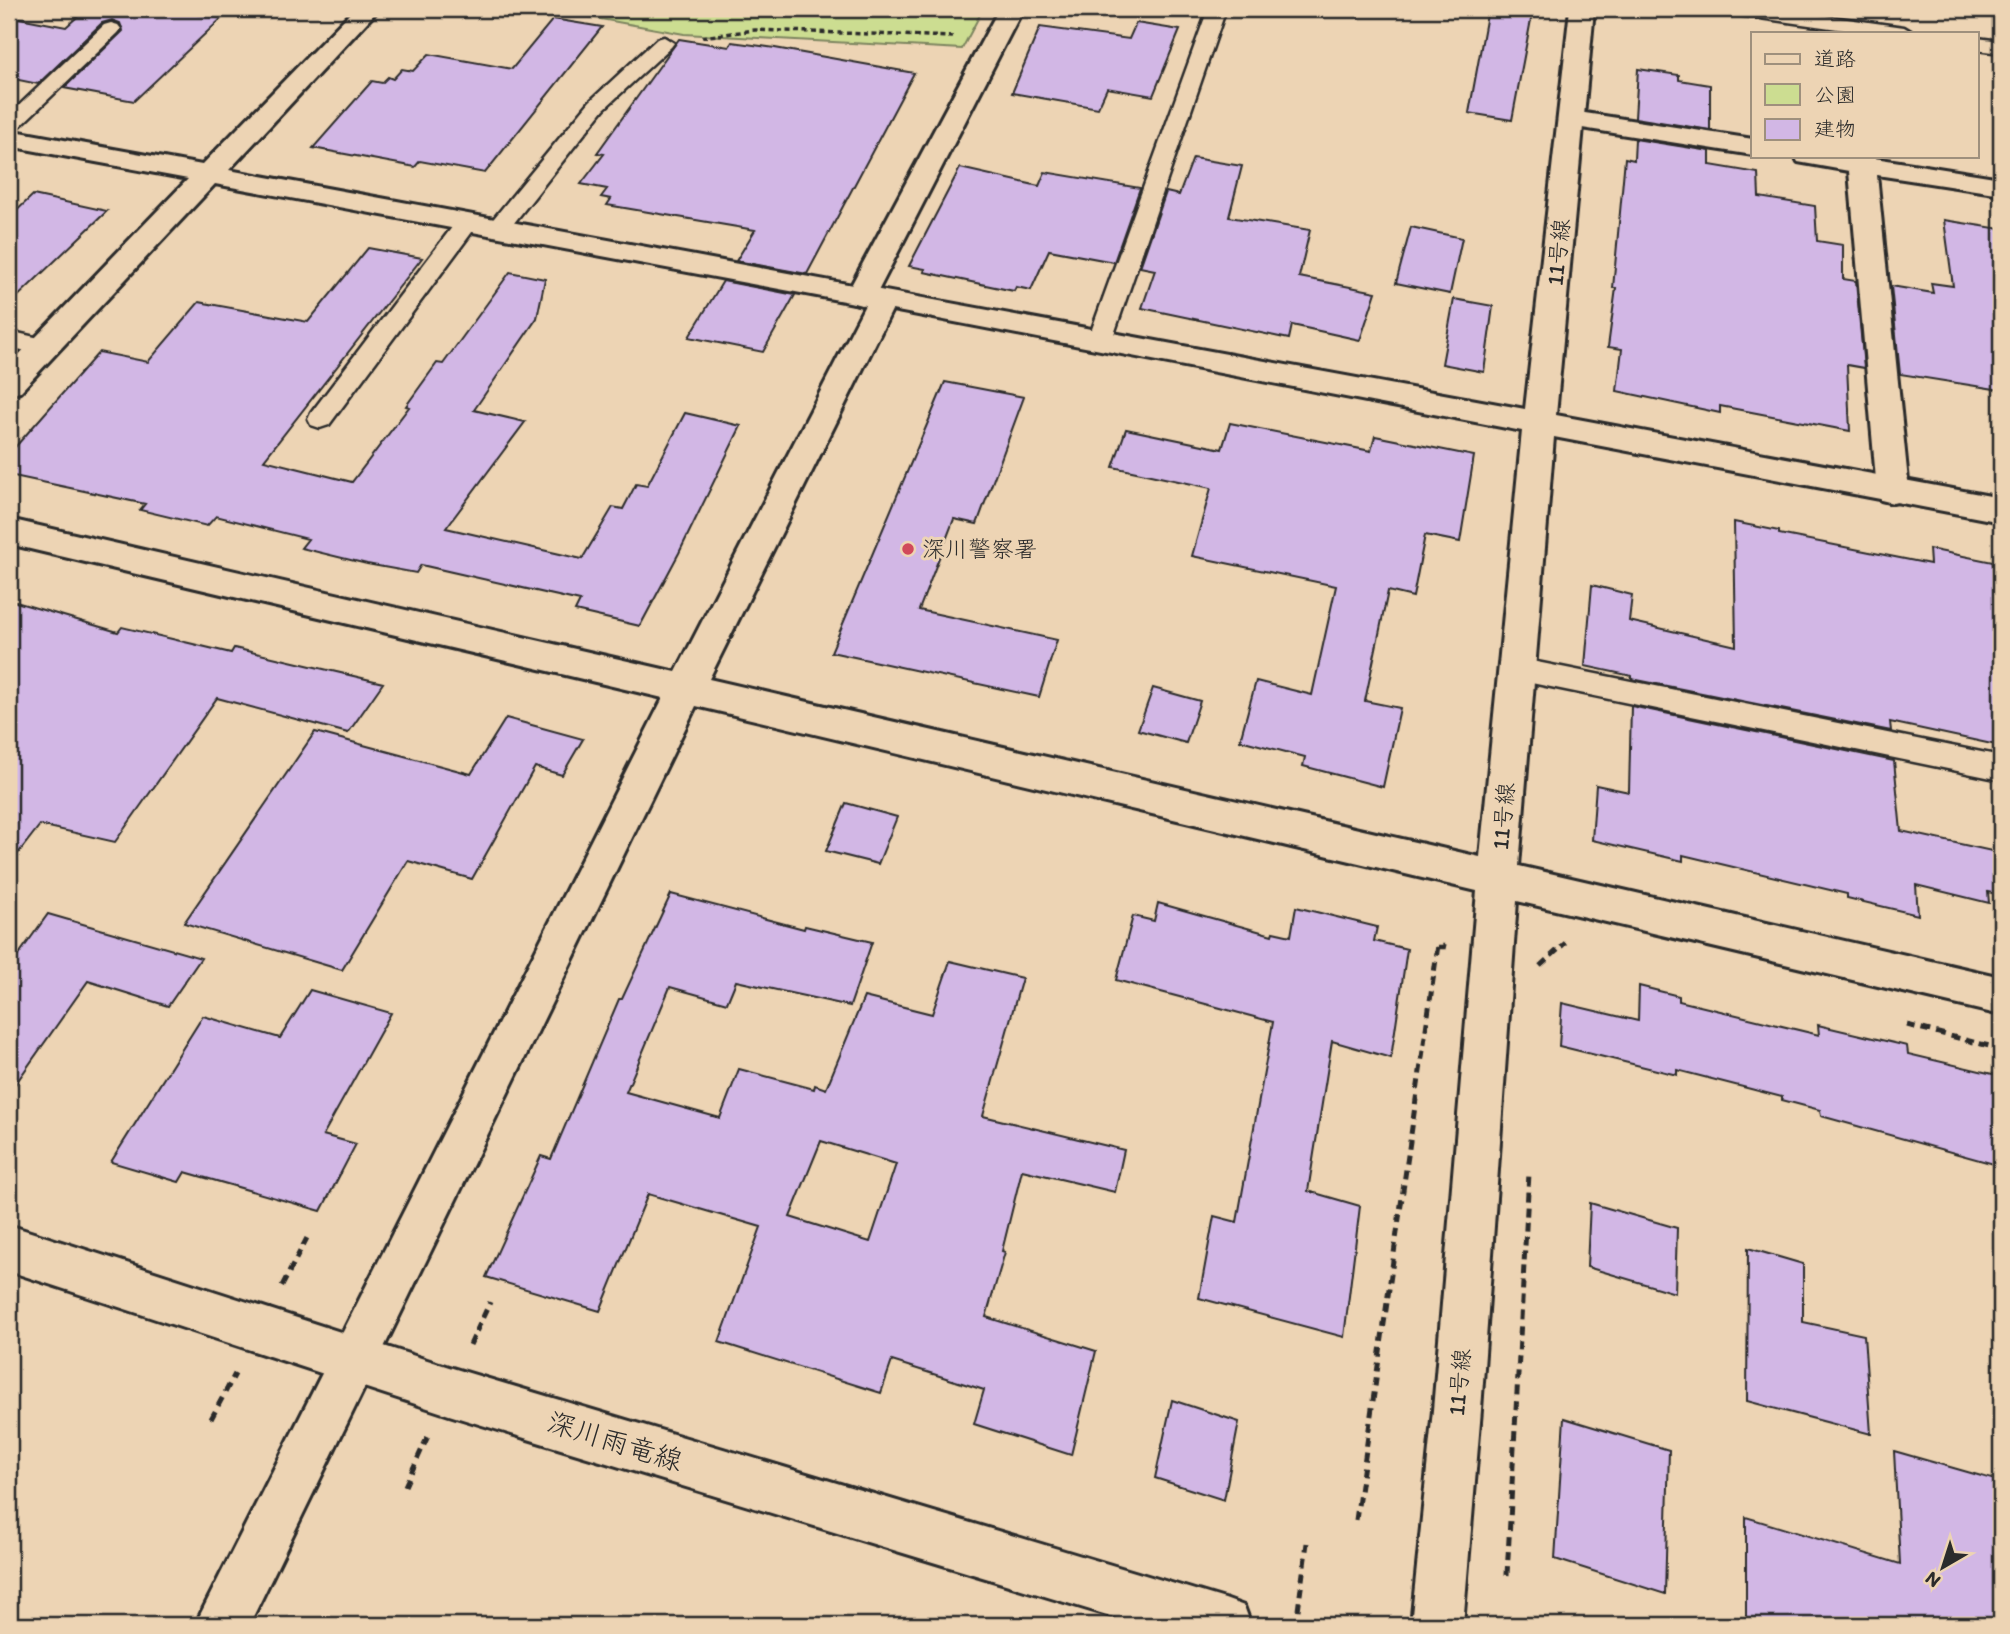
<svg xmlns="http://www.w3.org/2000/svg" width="2010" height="1634" font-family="Itim,'Klee One',sans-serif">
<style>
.green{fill:#ccdd91;stroke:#7c845e;stroke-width:2}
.building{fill:#d2b7e5;stroke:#2b2b2b;stroke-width:2;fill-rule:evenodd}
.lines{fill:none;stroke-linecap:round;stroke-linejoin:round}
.lane-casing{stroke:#2b2b2b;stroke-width:5}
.street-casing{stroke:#2b2b2b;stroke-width:6}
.secondary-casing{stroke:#2b2b2b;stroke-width:6}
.primary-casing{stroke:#2b2b2b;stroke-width:6}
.path-far2{stroke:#2b2b2b;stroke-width:3.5;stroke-dasharray:5 3.5;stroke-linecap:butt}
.path-far1{stroke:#2b2b2b;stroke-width:4.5;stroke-dasharray:6 5;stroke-linecap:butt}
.path{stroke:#2b2b2b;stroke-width:5;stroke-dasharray:9 6;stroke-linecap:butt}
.lane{fill:#edd4b4;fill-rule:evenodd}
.street{fill:#edd4b4;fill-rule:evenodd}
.secondary{fill:#edd4b4;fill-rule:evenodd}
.primary{fill:#edd4b4;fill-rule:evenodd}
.poi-dot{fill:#d1495b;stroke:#edd4b4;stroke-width:2.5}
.labels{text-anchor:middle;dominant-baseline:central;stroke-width:6;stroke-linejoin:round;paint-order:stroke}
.street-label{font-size:23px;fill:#2b2b2b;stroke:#edd4b4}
.poi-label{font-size:23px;fill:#2b2b2b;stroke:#edd4b4;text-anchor:start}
.near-street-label{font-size:28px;fill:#2b2b2b;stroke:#edd4b4}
</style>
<rect width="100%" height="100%" fill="#edd4b4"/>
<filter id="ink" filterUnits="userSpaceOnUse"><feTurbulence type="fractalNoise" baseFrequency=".0143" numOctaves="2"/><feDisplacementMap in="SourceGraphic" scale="14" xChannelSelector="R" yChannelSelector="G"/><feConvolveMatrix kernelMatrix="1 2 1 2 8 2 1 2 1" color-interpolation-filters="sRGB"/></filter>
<g filter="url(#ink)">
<path class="green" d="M545,9H983L962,49L684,34Z"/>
<path class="building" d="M86,9H163L222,18L134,101L64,88L123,31L120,23L112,20L102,23L38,84L9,78V16L66,27Z
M1488,9H1533L1512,120L1469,113Z
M553,19L602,27L485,173L420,161L415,167L313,148L372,81L382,83L388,77L393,79L402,69L413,71L429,54L512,69Z
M1136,23L1180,30L1153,96L1107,88L1098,108L1012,93L1040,27L1129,39Z
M679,39L729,47L732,42L775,48L914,73L807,274L736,261L755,230L607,205L611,199L601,197L607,189L581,184L604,154L597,153Z
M1638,69L1679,75V80L1710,85V130L1635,118Z
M1635,139L1710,151V165L1758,173L1759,197L1815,206L1817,241L1843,245V279L1856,281L1864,368L1847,365L1850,431L1720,406V413L1617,391L1622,349L1608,347L1616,288H1613L1625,158L1634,160Z
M1193,158L1242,166L1229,217L1310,230L1299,277L1376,292L1360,340L1292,325L1289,339L1142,308L1155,270L1140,267L1166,192L1179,195Z
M960,168L1039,186L1045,172L1140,188L1114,262L1049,250L1031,290L1016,287L1014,291L924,272L925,269L909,266Z
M33,195L107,211L9,305V218Z
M1944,220L2001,229V390L1900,374L1891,286L1933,293L1931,283L1953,286Z
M1411,227L1462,238L1450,294L1396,283Z
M368,248L422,258L264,460L352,482L409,407L406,406L437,363L443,364L510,272L545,279L537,318L474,410L525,422L446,528L582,559L613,507L623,509L636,484L647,486L685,413L741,426L679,553L640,626L575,611L580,601L421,565L416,573L367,564L301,548L308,539L216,516L207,526L140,510L145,504L9,475V454L99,352L148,362L199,302L308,322Z
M723,281L795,295L763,352L689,337Z
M1454,299L1493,306L1484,372L1442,364Z
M945,382L1024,397L977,524L954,519L919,610L1057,640L1039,697L831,652Z
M1230,423L1371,451L1375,436L1474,456L1460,542L1425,535L1413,597L1388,591L1365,701L1400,708L1383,787L1303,766L1305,757L1240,740L1256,681L1312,695L1336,586L1192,556L1211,488L1113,467L1126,429L1222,449Z
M1734,522L1779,531V534L1930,564L1929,549L1993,562L2001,649V746L1890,722L1891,731L1632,679V676L1585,666L1592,585L1632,595L1629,621L1736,646Z
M9,600L118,632L122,627L231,653L234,648L383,683L348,733L217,698L115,842L40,825L9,865Z
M1153,688L1200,701L1186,743L1138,730Z
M1631,706L1894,761L1901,831L2001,853V895L1988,892L1989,903L1916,885L1918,915L1847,898V894L1683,855V861L1592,840L1596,785L1629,792Z
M506,718L583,739L562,775L535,767L472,879L408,861L342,970L184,923L315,732L471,774Z
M846,803L897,817L878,864L826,851Z
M671,894L804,929L805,926L872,942L850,1006L736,981L727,1003L670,987L626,1092L720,1118L739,1069L814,1089L815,1085L826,1089L864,997L932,1014L950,961L1022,978L983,1116L1124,1150L1115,1192L1022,1170L1002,1251L1005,1252L986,1317L1096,1351L1071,1455L974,1424L984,1390L892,1361L881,1393L719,1342L761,1227L648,1194L600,1311L486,1277L541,1156L551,1159L619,999H622ZM821,1141L896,1164L870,1242L790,1217Z
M1158,903L1272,935L1273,932L1291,936L1296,907L1377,927L1374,941L1407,949L1391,1058L1332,1041L1308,1191L1360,1206L1344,1337L1199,1298L1214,1216L1237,1222L1273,1022L1116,980L1133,916L1154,921Z
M48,914L201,958L168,1006L88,981L9,1093V968Z
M1639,986L1679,996V1001L1819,1035L1818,1025L1907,1046L1908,1054L1997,1075L2001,1116V1166L1821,1116L1820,1110L1782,1100V1097L1677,1070V1075L1559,1046L1562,1003L1638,1021Z
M310,990L391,1013L323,1135L356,1144L321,1211L185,1172L179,1182L111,1162L203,1016L280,1038Z
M1590,1203L1677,1228L1675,1293L1587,1267Z
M1748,1248L1803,1264V1322L1864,1335L1871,1434L1747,1401Z
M1172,1400L1239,1422L1224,1500L1155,1478Z
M1564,1418L1669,1450L1665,1594L1555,1559Z
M1894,1451L1999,1481L2001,1625H1746V1517L1900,1564Z"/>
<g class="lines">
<defs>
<path id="lane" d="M1208,9H1226L1112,340L1108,346L1100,348L1092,346L1088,340Z
M1729,9H1776L1904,27L1914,33H1866L1738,15L1731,13Z
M111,23L118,25L121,29L118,33L16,130L9,132V115L104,25Z
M664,37L674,43L671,47L604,109L506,233H490L487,228L490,223L590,101L657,39Z
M1977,38L2001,41V53L1977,50Z
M467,216L475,218L478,223L475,228L329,425L320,428L311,425L308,419L311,413L459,218Z
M9,331L52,341L56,347L52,353L44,355L9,347Z
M1517,658L2001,756V780L1517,680L1507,677L1503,669L1507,661Z"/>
<path id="street" d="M999,9H1023L876,295L871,302L861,305L851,302L846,295Z
M1572,111L1753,139V155L1563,125L1559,119L1563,113Z
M1795,156H1862L2001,178V194L1877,175L1909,491L1905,500L1893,503L1881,500L1877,491L1849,171L1798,162Z"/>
<path id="secondary" d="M354,9H379L229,170L1525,409L1570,9H1594L1556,415L2001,498V522L1554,437L1519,866L2001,977V1015L1517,901L1481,1410L1463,1625H1411L1433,1410L1477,891L696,706L249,1625H195L663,698L9,544V519L676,672L865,305L215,184L20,392L9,395V365L188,179L9,146V130L202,165ZM892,310L1522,431L1480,857L709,679Z"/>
<path id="primary" d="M9,1225L449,1367L1225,1599L1244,1606L1251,1625H1140L449,1415L9,1271Z"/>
</defs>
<use href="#lane" class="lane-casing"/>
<use href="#street" class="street-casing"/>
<use href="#secondary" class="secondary-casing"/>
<use href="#primary" class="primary-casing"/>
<path class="path-far2" d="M702,37L755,30L955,37"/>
<path class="path-far1" d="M1438,947H1444
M1561,947L1567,941"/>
<path class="path" d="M1540,966L1563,945
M1907,1025L2001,1049
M282,1286L308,1236
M470,1345L490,1302
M211,1419L235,1374
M405,1486L428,1436
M1356,1520L1438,945L1446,947
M1507,1575L1529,1173
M1296,1625L1307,1543"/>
<use href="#lane" class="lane"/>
<use href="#street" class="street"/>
<use href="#secondary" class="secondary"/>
<use href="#primary" class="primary"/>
</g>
</g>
<circle class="poi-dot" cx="908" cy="549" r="7"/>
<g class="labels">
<g class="street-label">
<text transform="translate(1558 252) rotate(-84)">11号線</text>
<text transform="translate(1503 816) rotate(-85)">11号線</text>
<text transform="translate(1459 1382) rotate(-85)">11号線</text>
</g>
<g class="poi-label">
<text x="922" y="549">深川警察署</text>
</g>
<g class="near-street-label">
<text transform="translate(615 1441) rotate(17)">深川雨竜線</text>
</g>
</g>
<rect width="2010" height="1634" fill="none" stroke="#edd4b4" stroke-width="35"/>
<rect x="18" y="18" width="1975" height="1599" fill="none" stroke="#2b2b2b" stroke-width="2.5" filter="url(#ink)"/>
<rect x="1751" y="32" width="228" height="126" fill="#edd4b4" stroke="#9f907d" stroke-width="2"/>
<rect x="1765" y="54" width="35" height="10" fill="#edd4b4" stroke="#9f907d" stroke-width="2"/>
<text x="1814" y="66" font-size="21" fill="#2b2b2b">道路</text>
<rect x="1765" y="84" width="35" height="21" fill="#ccdd91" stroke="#9f907d" stroke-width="2"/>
<text x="1814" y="102" font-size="21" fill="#2b2b2b">公園</text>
<rect x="1765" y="119" width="35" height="21" fill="#d2b7e5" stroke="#9f907d" stroke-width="2"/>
<text x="1814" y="136" font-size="21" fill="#2b2b2b">建物</text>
<g transform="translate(1943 1567) rotate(219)" stroke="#edd4b4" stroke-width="5" paint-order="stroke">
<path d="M0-5L12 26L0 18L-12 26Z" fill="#2b2b2b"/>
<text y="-10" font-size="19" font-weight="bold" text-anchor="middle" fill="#2b2b2b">N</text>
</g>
</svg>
